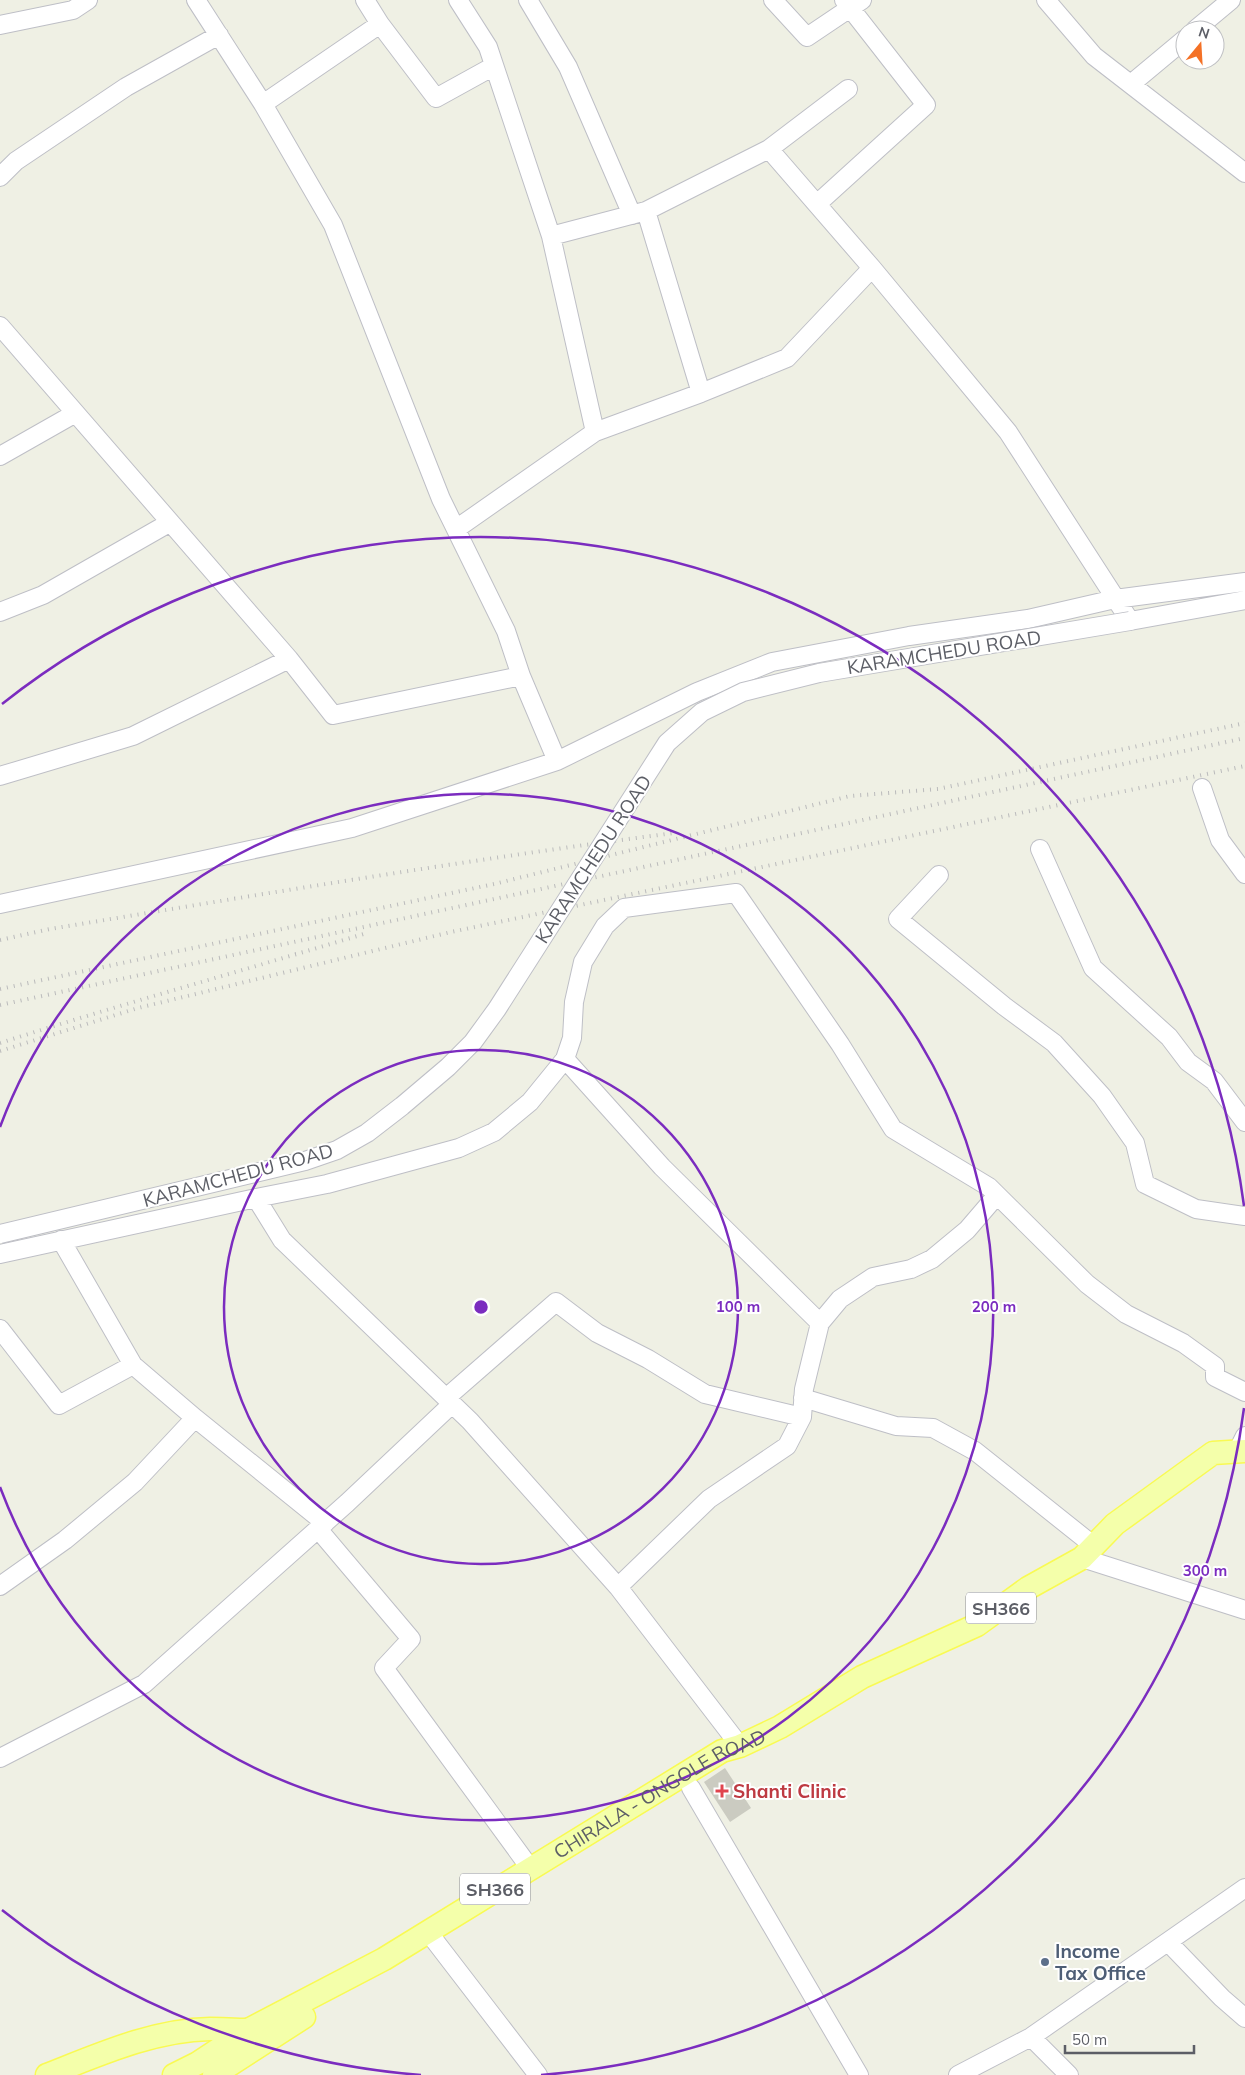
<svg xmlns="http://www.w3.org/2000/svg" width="1245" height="2075" font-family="Mulish,sans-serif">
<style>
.building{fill:#cbcbc1}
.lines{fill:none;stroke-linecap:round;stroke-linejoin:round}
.minor-casing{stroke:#bebfc6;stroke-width:20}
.major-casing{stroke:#f9fa53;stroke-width:25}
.minor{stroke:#fff;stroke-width:18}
.major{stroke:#f4ffaa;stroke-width:22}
.rail{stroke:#bababb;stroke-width:4;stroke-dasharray:1 6;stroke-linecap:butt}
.minor-bridge-casing{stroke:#bebfc6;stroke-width:20;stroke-linecap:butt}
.minor-bridge{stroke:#fff;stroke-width:18}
.ring{fill:none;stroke:#7b2cbf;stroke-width:2.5}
.health-dot{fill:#e0444e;stroke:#fff;stroke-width:2}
.service-dot{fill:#5c6f8a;stroke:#fff;stroke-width:2}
.labels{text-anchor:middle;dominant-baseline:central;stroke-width:4;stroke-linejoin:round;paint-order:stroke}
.shield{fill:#fff;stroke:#8d8e94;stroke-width:1}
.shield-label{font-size:18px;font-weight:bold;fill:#5c5e66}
.street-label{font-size:19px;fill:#5c5e66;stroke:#fff}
.health-label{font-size:19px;font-weight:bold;fill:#be3a42;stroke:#fff;text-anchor:start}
.service-label{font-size:19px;font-weight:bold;fill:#4e5e75;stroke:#fff;text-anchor:start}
.centre{fill:#7b2cbf;stroke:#fff;stroke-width:2.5}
.ring-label{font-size:15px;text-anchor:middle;font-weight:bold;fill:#7b2cbf;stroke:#fff;stroke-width:4;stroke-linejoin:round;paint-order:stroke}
</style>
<rect width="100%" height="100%" fill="#eff0e4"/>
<path class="building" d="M725,1768L751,1808L730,1822L704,1782Z"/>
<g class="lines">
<defs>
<path id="minor" d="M196,0L263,104L333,225L441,499L506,631L521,676L333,715L289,659
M365,0L380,24
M458,0L488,47L551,236L646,211L769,149L872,268L1008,432L1130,621L1245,600
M528,0L568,67L632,215
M773,0L807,37L862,0
M1046,0L1094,56L1245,173
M0,25L73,10L88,0
M1195,30L1231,0
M1131,84L1185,39
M263,104L380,24L436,98L494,66
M769,149L848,89
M0,177L16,161L126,87L219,35
M817,204L926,105L844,0
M646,211L701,393
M0,326L289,659L133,736L0,776
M595,432L701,393L787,358L872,268
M0,456L74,414
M456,529L595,432L551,236
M0,612L43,595L169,523
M521,676L557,761L697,692L772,662L909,636L1028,619L1115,599L1245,582
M1202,788L1220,840L1245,874
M1040,849L1093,968L1169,1037L1188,1062L1214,1081L1245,1122
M939,875L898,919L1004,1006L1054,1043L1102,1096L1135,1143L1145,1184L1196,1209L1245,1216
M0,904L352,828L557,761
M565,1059L662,1167L820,1323
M256,1198L327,1184L459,1148L494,1132L530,1102L565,1059L572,1038L574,1002L583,962L605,926L624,908L736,893L840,1044L893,1129L989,1187L1087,1284L1126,1314L1183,1343L1215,1366V1377L1245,1392
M0,1254L256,1198L282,1240L470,1421L618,1587L740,1746
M0,1329L59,1405L133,1365
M446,1398L556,1302L597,1333L648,1359L705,1394L802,1417
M803,1398L896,1426L933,1428L975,1451L1094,1546
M195,1418L325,1523
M1238,1450L1245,1436
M318,1529L411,1639L384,1668L530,1868
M1082,1558L1245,1610
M0,1586L65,1540L135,1482L195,1418L133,1365L61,1240
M618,1587L709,1499L787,1446L802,1417L804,1389L820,1323L840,1299L873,1277L911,1269L932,1259L967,1230L997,1195
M0,1758L144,1684L347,1503L452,1404
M691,1788L859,2075
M435,1941L538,2075
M1168,1942L1222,1998L1245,2018
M1031,2037L1069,2075
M958,2075L1031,2037L1245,1888"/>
<g id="major">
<path d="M47,2075C98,2055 153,2030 210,2029C222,2029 235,2030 248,2030"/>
<path id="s1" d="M174,2075L198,2063L248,2030L384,1959L722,1751L740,1746L780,1727L862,1677L977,1625L1028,1588L1082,1558L1115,1524L1213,1453L1245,1451"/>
<path d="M214,2075L304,2017"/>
</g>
</defs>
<use href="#minor" class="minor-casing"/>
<use href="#major" class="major-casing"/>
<use href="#minor" class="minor"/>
<use href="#major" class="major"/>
<path class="rail" d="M0,940L50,929C257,895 465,860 674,833
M0,989L494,884L850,796L938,789L1245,723
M0,1005L1245,738
M0,1043C122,1004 245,970 367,933
M0,1051L138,1008L451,932L1245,766"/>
<defs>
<path id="minor-bridge" d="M0,1234L305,1161L337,1150L367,1133L402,1106L448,1067L473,1042L497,1009L667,743L702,712L743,692L819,673L1130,621"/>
</defs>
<use href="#minor-bridge" class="minor-bridge-casing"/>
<use href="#minor-bridge" class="minor-bridge"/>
</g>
<g class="ring">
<circle cx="481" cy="1307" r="257"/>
<path d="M0 1127A513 513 0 1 1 0 1487"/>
<path d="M1244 1408A770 770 0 0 1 541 2075M421 2075A770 770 0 0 1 2 1910M2 704A770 770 0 0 1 1244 1206"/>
</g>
<path class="health-dot" d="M719.5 1783.5h5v5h5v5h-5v5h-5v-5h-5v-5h5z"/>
<circle class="service-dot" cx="1045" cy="1962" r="5"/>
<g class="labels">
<g class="shield">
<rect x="966" y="1592.5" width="70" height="31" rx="4"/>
<rect x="460" y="1873.5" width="70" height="31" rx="4"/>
</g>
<g class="shield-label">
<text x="1001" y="1608">SH366</text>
<text x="495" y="1889">SH366</text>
</g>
<g class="street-label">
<text transform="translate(944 652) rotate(-9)">KARAMCHEDU ROAD</text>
<text transform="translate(593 859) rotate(-57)">KARAMCHEDU ROAD</text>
<text transform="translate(238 1175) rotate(-15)">KARAMCHEDU ROAD</text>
<text stroke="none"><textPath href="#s1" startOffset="562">CHIRALA - ONGOLE ROAD</textPath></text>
</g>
<g class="health-label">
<text x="733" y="1791">Shanti Clinic</text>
</g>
<g class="service-label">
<text x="1055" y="1951">Income<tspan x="1055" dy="22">Tax Office</tspan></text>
</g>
</g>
<circle cx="481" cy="1307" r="8" class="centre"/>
<g class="ring-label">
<text x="738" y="1312">100 m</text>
<text x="994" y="1312">200 m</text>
<text x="1205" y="1576">300 m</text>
</g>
<g transform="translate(1200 45) rotate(18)"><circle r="24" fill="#ffffff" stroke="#bebfc2"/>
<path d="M0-4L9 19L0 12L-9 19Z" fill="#f47126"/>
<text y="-8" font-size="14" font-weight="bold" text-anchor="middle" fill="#5c5e66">N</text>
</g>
<path d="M1065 2045v8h129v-8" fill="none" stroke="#5c5e66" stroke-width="2.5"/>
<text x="1072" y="2045" font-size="15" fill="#5c5e66" stroke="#ffffff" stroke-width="4" paint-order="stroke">50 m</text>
</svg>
